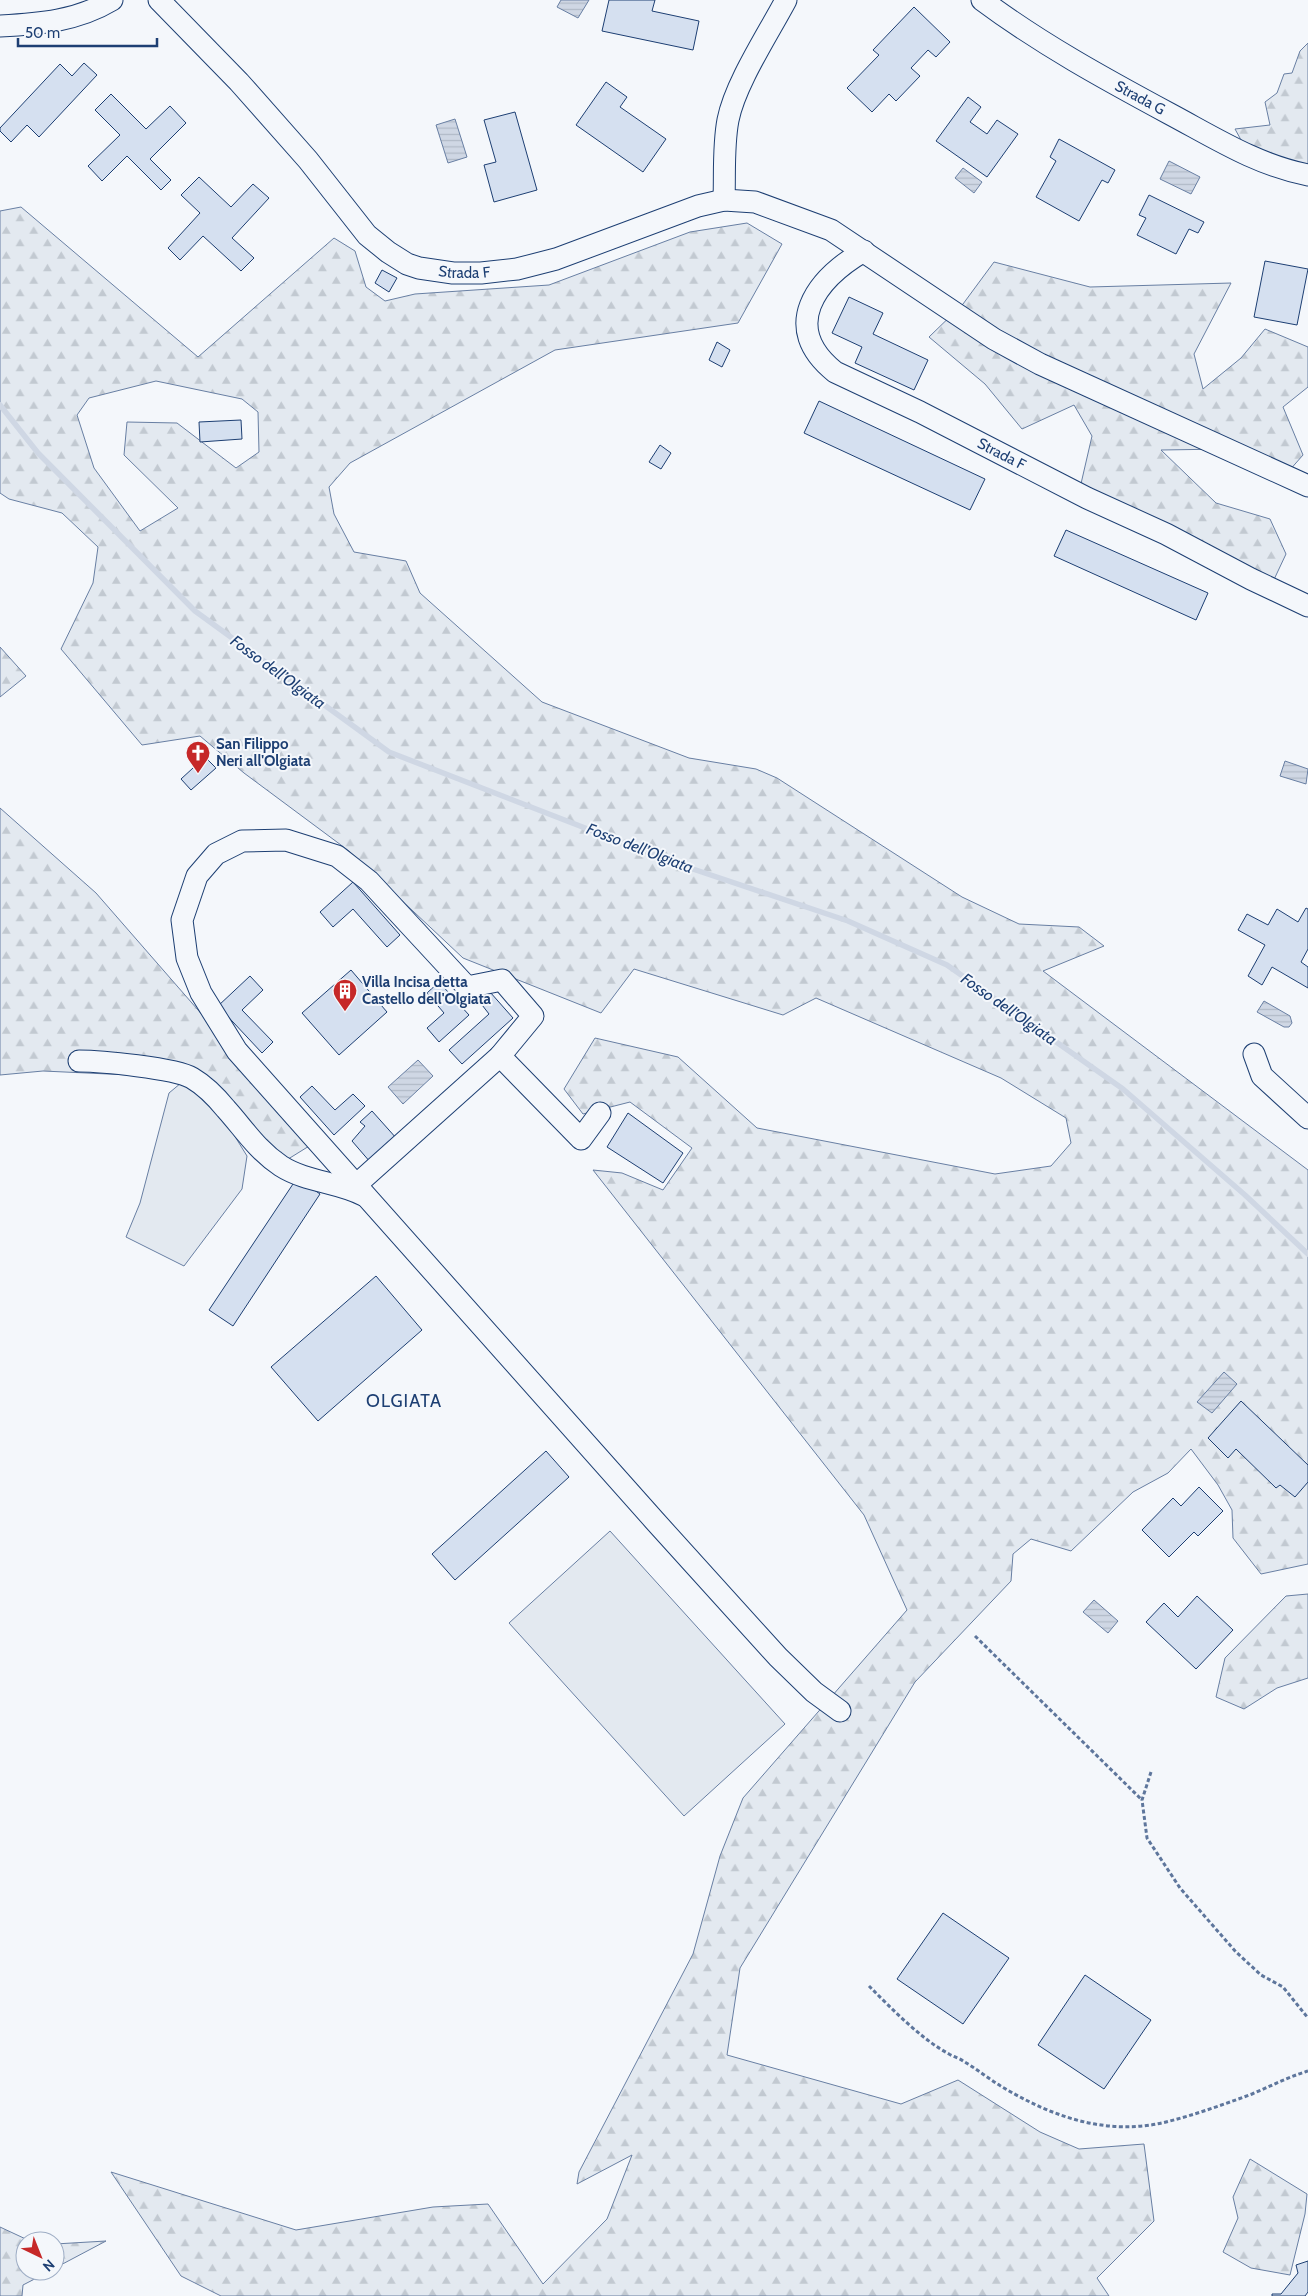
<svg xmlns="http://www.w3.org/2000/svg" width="1308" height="2296" font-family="Cabin,sans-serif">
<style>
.forest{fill:url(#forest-firs);stroke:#687fa3;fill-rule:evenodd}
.pitch{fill:#e3e9f0;stroke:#687fa3}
.water{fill:url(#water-rules);stroke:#687fa3}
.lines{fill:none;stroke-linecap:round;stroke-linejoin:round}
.stream{stroke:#cfd7e4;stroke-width:5.5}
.building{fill:#d5e0f0;stroke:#1d3f73}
.minor-casing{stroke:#1d3f73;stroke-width:23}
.path{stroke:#5e769c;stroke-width:3;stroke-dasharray:4 2.5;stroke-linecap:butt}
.minor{stroke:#f4f7fb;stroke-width:21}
.labels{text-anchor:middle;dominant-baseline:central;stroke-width:4;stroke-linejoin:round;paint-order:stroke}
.street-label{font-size:15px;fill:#1d3f73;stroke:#f4f7fb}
.poi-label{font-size:15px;font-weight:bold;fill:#1d3f73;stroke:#f4f7fb;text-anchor:start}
.water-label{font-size:16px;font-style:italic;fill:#1d3f73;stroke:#f4f7fb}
.quarter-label{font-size:18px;letter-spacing:1px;fill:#1d3f73;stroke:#f4f7fb}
</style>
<defs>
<pattern id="forest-firs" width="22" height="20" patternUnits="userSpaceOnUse" patternTransform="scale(1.25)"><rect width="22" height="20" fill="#e3e9f0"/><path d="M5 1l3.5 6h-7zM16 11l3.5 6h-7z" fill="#c2c9d1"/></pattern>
<pattern id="water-rules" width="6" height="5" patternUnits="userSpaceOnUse" patternTransform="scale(1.25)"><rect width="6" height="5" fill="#cfd7e4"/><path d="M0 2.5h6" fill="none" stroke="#b1bac7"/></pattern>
</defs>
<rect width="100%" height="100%" fill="#f4f7fb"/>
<path class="forest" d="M1308,43V167L1246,149L1235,129L1270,125L1265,102L1277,93L1284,74L1292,73L1300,51Z
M21,207L198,357L334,238L355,251L366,287L385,301L415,294L549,285L690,232L747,223L782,244L738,323L555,350L350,463L329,487L334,514L354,552L406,561L420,593L542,702L689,758L756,769L777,778L962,897L1019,924L1079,927L1104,946L1043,971L1308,1170V1564L1261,1574L1233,1538L1232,1510L1218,1485L1191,1449L1168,1473L1133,1492L1071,1551L1031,1539L1013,1554L1011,1581L915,1682L740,1968L727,2055L901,2104L958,2080L1040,2132L1079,2149L1144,2144L1154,2221L1097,2278L1109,2296H221L181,2276L111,2172L296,2230L433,2207L488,2204L543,2284L607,2219L632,2155L577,2184L579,2172L693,1954L720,1856L743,1798L907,1610L864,1515L593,1170L622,1173L663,1190L692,1148L630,1102L583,1114L564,1089L595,1038L678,1057L757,1128L995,1174L1051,1166L1071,1143L1066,1118L1001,1078L816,998L783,1015L634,969L601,1013L463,958L349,851L244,773L200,736L142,745L61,649L93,583L98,547L62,513L9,499L0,493V211ZM156,381L242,399L258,412L259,452L236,468L177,423L127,422L124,455L178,508L140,531L94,468L77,415L89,398Z
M994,262L1090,287L1231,283L1194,354L1203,389L1241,358L1265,329L1308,347V387L1283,407L1303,455L1288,472L1226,449L1161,450L1216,503L1270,519L1286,554L1270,588L1080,488L1092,436L1074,405L1022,429L985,384L929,337L963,304Z
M0,647L26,676L0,697Z
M0,808L96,893L314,1143L285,1161L173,1077L43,1071L0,1075Z
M1308,1594V1678L1277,1688L1244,1709L1216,1697L1225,1658L1286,1596Z
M1250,2159L1307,2194L1305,2214L1290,2275L1251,2268L1223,2252L1238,2218L1233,2197Z
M0,2227L30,2241H25V2271H50L23,2285L22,2296H0Z
M106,2241L55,2268V2244Z"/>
<path class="pitch" d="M181,1083L218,1109L247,1156L242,1189L184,1266L126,1237L140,1203L169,1093Z
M610,1531L785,1724L684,1816L509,1623Z"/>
<path class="water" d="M561,0H589L578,18L557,7Z
M455,119L467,157L448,163L436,125Z
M1169,161L1200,177L1191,194L1160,179Z
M963,168L982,182L974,193L955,178Z
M1285,761L1308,769L1306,784L1280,776Z
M1264,1001L1290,1016L1292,1023L1289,1027H1284L1257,1012Z
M418,1060L433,1076L403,1104L388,1087Z
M1224,1372L1237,1384L1212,1413L1197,1402Z
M1094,1600L1118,1621L1108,1633L1083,1612Z"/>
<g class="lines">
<path class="stream" d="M0,405L38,453L195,611L389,752L678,864L848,921L947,965L1123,1089L1245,1195L1308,1254"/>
</g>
<path class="building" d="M609,0H655L652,11L699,21L693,50L602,31Z
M914,7L950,42L936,57L928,50L911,68L920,76L896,101L889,94L872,112L847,88L879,55L873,50Z
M84,63L97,75L39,137L27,125L11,142L0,131V128L60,64L72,76Z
M606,82L627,97L620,107L666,139L643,172L576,125Z
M111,94L146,129L170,106L186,123L150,159L171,180L161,190L127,156L102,181L88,166L120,135L95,110Z
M968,97L981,107L970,122L987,134L997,120L1018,134L987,177L936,141Z
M515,112L537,190L494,202L484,165L496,162L484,120Z
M1059,139L1115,170L1108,183L1102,180L1079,221L1036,197L1056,161L1050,157Z
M199,177L231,207L253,184L269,198L232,238L254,258L241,271L203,236L180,260L168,248L200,213L181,195Z
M1149,195L1204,222L1198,233L1189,229L1176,254L1137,235L1146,218L1139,215Z
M1265,261L1308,269L1297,325L1254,317Z
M382,270L397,278L389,292L375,283Z
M849,297L883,313L873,334L928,360L914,390L855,363L862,347L832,333Z
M717,342L730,350L722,367L709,360Z
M819,401L985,479L970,510L804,433Z
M241,420L242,439L200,442L199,422Z
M660,445L671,453L661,469L649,462Z
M1066,530L1208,593L1196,620L1054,556Z
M205,757L216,768L191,790L181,779Z
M353,882L400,935L387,947L353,909L333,927L320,912Z
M1306,908L1308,909V949L1301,962L1308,967V988L1272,967L1262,985L1248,976L1265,945L1238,930L1247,914L1268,925L1277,909L1298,922Z
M351,970L387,1012L339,1055L302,1013Z
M250,976L263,990L242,1010L273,1042L262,1053L218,1006Z
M439,982L469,1015L439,1042L427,1028L444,1013L427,993Z
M490,992L513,1018L462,1064L449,1050L489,1014L479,1001Z
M312,1086L335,1110L353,1094L365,1106L334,1135L300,1097Z
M372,1111L397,1139L371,1163L352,1141L365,1126L360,1122Z
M628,1113L683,1153L663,1183L607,1147Z
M297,1178L320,1194L233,1326L209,1310Z
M376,1276L422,1330L318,1421L271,1367Z
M1241,1401L1308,1465V1482L1295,1497L1280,1485L1276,1488L1236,1449L1228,1458L1208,1438Z
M546,1451L569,1477L455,1580L432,1554Z
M1199,1487L1223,1511L1198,1536L1194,1532L1169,1557L1142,1530L1173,1498L1181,1506Z
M1197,1596L1233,1630L1196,1669L1146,1622L1164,1603L1178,1617Z
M943,1913L1009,1958L963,2024L897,1979Z
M1085,1975L1151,2020L1104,2089L1038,2045Z
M1308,2261V2292L1305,2296H1272V2294H1281L1298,2273L1296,2265Z"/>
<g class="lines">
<defs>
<g id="minor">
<path id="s1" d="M159,0L239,82L308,160L367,235L388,252L407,264L419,268L453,273H481L517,269L556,259L698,206L724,200L755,202L831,230L994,339L1040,364L1308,486"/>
<path id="s2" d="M982,0C1041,44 1105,79 1170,114C1215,138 1257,165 1308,175"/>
<path d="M0,26C40,24 77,21 112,0"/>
<path d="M724,200C725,174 723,146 728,120C735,84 768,34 786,0"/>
<path id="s3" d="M864,251C816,279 779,327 835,372L920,412L1087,498L1166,534L1251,579L1308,606"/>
<path d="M1254,1054L1262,1076L1308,1118"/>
<path d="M500,1056L581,1139L600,1113"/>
<path d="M79,1061C100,1061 175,1068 192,1078C204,1085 217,1098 226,1109C244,1129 257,1150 281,1166C306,1182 338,1182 363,1195"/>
<path d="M356,1185L500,1056L533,1016L502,980L467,987L369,881L337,856L286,840L242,841L216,854L197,876L182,920L187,958L201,993L237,1051L654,1520L778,1657L814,1692L840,1711"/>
</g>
</defs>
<use href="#minor" class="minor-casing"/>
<path class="path" d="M975,1636L1142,1800
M1151,1772L1142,1800L1147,1838L1180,1888L1236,1952L1261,1975L1283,1987L1308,2018
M869,1986C892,2009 921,2039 949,2054C954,2057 959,2058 963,2061C977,2069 990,2080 1004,2088C1055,2118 1110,2137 1170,2121C1197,2114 1225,2104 1252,2094C1271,2086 1288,2077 1308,2071"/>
<use href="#minor" class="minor"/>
</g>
<defs>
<symbol id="church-pin" viewBox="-11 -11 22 30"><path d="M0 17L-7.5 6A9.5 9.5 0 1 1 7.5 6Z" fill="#c62828" stroke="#f4f7fb"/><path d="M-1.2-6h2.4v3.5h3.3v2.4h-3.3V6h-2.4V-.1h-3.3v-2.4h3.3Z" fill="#fff"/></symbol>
<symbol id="building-pin" viewBox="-11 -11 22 30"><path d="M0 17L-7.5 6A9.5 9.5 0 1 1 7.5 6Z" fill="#c62828" stroke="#f4f7fb"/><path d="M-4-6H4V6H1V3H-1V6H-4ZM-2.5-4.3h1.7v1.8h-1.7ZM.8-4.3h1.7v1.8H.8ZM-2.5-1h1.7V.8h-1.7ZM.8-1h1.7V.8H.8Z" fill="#fff"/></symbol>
</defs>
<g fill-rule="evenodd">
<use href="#church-pin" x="184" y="739" width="28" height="38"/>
<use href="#building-pin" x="331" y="977" width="28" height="38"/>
</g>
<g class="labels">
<g class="street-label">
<text stroke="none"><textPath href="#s2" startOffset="186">Strada G</textPath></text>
<text stroke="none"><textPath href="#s1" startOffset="422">Strada F</textPath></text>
<text stroke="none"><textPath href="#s3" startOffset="340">Strada F</textPath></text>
</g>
<g class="poi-label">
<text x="216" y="744">San Filippo<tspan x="216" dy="17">Neri all'Olgiata</tspan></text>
<text x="362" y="982">Villa Incisa detta<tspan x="362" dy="17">Castello dell'Olgiata</tspan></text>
</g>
<g class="water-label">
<text transform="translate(278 672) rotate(36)">Fosso dell’Olgiata</text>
<text transform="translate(640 848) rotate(21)">Fosso dell’Olgiata</text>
<text transform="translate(1009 1009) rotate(35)">Fosso dell’Olgiata</text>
</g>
<g class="quarter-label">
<text x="404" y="1401">OLGIATA</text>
</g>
</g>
<g transform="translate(40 2256) rotate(137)"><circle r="24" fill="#f4f7fb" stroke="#9eadc5"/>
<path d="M0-4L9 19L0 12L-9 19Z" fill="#c62828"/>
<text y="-8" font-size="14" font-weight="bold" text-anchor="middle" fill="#1d3f73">N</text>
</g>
<path d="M18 38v8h139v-8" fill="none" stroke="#1d3f73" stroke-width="2.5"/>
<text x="25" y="38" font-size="15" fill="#1d3f73" stroke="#f4f7fb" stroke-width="4" paint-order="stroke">50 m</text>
</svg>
